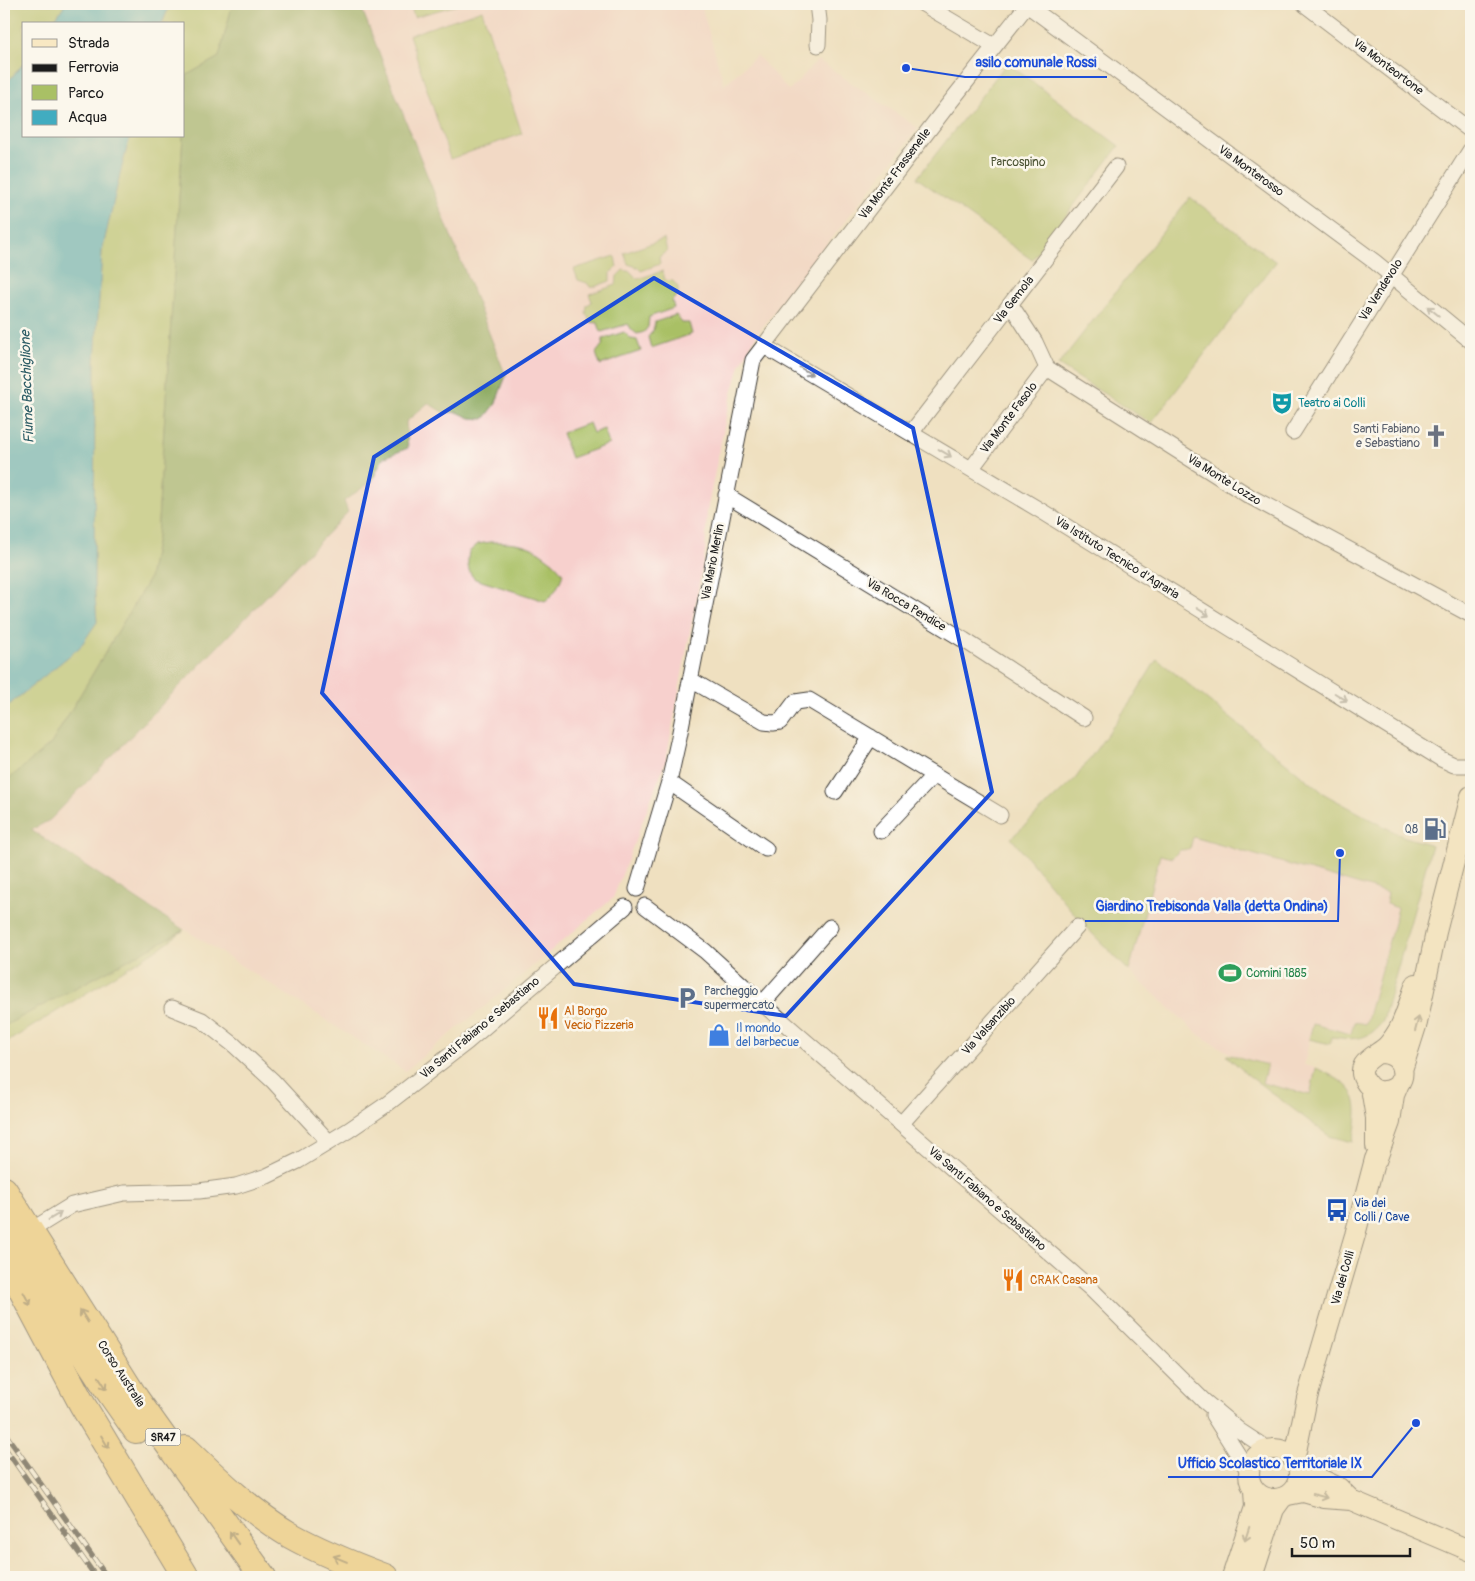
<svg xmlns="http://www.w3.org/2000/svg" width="1475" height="1581" font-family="Pangolin,sans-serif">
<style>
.built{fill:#f7d0cd}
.green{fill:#a9c065;stroke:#626e40}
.forest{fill:#86a65a;stroke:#51613b}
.water{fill:#41acc0;stroke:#2e646e}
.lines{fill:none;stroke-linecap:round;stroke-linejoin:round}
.street-casing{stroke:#3c3935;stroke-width:17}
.secondary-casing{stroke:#3c3935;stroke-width:22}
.highway-casing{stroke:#3c3935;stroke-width:28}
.street{stroke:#fff;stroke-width:15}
.secondary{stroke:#f8e8c3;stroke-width:20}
.highway{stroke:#eec569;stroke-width:26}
.rail-casing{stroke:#1c1c1c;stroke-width:5.5}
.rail{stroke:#fbf7ec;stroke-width:4;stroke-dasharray:11;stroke-linecap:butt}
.oneway{stroke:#999}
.oneway2{stroke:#958c78}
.oneway3{stroke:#857042}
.marked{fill:none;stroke:#1d4ed8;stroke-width:4;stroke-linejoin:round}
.labels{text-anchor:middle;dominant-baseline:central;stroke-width:5;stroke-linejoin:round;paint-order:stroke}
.shield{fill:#fbf7ec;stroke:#5f5e5a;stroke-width:1}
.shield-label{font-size:11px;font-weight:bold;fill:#1c1c1c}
.street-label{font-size:12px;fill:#1c1c1c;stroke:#fbf7ec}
.park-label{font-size:12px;fill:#4d5536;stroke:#fbf7ec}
.culture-label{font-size:12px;fill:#0d838f;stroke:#fbf7ec;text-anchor:start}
.worship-label{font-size:12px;fill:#5b616d;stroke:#fbf7ec;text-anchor:end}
.service-label{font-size:12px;fill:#4e5e75;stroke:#fbf7ec;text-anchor:end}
.leisure-label{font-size:12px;fill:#27864d;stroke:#fbf7ec;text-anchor:start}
.food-label{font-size:12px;fill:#c56008;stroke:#fbf7ec;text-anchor:start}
.shop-label{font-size:12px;fill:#366cbe;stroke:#fbf7ec;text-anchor:start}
.transit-label{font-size:12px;fill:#164399;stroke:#fbf7ec;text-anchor:start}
.water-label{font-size:14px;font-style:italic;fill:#2d5d66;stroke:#fbf7ec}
.leader{fill:none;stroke:#1d4ed8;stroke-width:2}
.callout-dot{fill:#1d4ed8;stroke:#fbf7ec;stroke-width:2}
.callout-label{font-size:14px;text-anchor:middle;font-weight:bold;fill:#1d4ed8;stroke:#fbf7ec;stroke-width:5;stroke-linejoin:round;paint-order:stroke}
</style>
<rect width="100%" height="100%" fill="#fbf7ec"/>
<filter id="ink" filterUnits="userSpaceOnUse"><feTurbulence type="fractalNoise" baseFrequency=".02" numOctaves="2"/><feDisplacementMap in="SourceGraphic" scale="10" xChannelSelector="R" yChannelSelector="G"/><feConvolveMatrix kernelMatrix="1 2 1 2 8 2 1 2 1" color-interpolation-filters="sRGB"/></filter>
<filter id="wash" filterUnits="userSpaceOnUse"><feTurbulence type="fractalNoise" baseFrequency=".0096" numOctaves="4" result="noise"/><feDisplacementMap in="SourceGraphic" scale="20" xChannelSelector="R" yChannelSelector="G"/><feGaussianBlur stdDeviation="1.12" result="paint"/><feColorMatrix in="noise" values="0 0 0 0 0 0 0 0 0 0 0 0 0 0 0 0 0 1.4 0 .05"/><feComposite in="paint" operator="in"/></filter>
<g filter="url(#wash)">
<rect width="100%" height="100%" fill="#efe0c0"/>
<path class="built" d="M236,4H701L724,85L757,55L789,91L818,60L918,128L758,333L740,365L727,412L707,511L705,552L666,760L613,898L507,988L405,1071L4,813Z
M1193,837L1389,893L1398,907L1366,1025L1351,1034L1313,1024L1304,1065L1316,1068L1311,1095L1262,1084L1267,1065L1231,1054L1199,1035L1129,971L1160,855L1190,849Z"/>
<path class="green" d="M4,4H65L52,24H24V63L4,86Z
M170,4H236L231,10L219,57L187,75L184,127V24H162Z
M410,4H461L414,17Z
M482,10L522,134L450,159L409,35Z
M1007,63L1119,146L1032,260L917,178Z
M130,136H183L157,537L149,579L51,744L4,783V709L80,647L97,622L94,583L95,361L102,251L120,173Z
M1190,197L1276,262L1151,423L1058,365Z
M664,239L667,251L659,257L660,264L641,271L637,267L628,264L624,253Z
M615,256L617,267L610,273V281L591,288L587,283L578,280L574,269Z
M623,270L631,272L637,279L663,271L665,280L673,281L678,287V295L672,301L674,308L649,317L648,327L644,332L637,334L632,330L628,324L601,332L598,323L590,322L586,313L587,305L592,302L589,294L616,285L617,276Z
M676,315L682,323H689L692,334L651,348L648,337L653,331L655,322Z
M624,332L631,339L637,340L641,351L600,365L596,353L603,344V339Z
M589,423L593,433L604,429L609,444L571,458L562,433Z
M490,542C514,542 527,542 546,557C553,562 558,566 563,574C559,585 555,594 545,601L475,579C467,572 467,562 469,552L478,544Z
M1157,659L1326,795L1402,836L1432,845L1383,1021C1368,1041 1355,1040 1332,1037L1330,1044L1309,1039L1313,1024L1351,1034L1354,1022L1366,1024L1398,908L1386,904L1388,893L1193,837L1190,849L1180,850L1172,858L1160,855L1129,971L1081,922L1011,838L1075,779L1131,701Z
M184,930L161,947L4,1044V1026Z
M1226,1055H1231L1267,1065L1262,1083L1310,1095L1316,1068C1358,1087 1362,1097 1353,1142L1329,1136L1248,1075Z"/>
<path class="forest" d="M236,4H360L506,376L495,405L484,419L470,418L457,412L444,413L428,403L406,422L408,448L383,458L372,481L344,501L348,512L50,820L31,830L184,930L4,1026V783L51,744L149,579L157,537L187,75L219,57L231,10Z"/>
<path class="water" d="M65,4H170L162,24H52Z
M24,63V136H130L120,174L102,251L95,361L94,583L97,622L80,647L4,709V86Z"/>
</g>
<g filter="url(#ink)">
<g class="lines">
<defs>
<path id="street" d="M817,4L819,20L818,45
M923,4L994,46
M1304,4L1471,131
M1027,5L1375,262L1471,341
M1011,305L1035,342L1047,368L1249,496L1471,615
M764,346L1043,512L1441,759L1454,765H1471
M1293,432L1471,149
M911,433L1116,167
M971,469L1047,368
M726,495L964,640L1084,718
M691,680L764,722L773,723L780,722L795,702L809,700L1000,815
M669,782L766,849
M835,792L871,737
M881,831L933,776
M637,889L669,782L679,737L753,360L944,110L1028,4
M645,906L705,951L781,1020L1090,1288L1204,1401L1240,1431L1269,1450
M762,1004L830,927
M172,1008L202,1020L234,1045L273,1081L329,1142
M901,1124L1077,927
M38,1226L72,1205L124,1193L199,1191L236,1186L267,1176L298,1161L349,1130L387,1104L467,1042L625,907
M1213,1415L1249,1472"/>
<path id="secondary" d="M1378,1053C1408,1051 1411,1089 1384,1091C1378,1092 1371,1089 1367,1084C1351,1063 1377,1056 1387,1046C1391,1042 1395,1036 1398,1031C1406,1017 1410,999 1416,984
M1402,1070L1417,1023L1436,932L1471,796
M1371,1088L1376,1118V1146
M1249 1474a25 25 0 1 1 50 0a25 25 0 1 1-50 0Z
M1294,1461L1307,1398L1355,1235L1375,1159L1376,1161L1390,1122L1394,1095L1400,1081
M1296,1463L1314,1476L1339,1488L1351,1500L1471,1551
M1288,1495L1303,1492L1324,1498L1351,1500
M1232,1577L1255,1507L1254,1490
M1252,1577L1274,1509L1282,1498"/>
<path id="highway" d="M4,1190L136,1399L263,1577
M4,1230L108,1390L136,1430
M10,1268L82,1404L186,1577
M186,1449C218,1480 251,1512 290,1535C320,1552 353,1565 385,1577"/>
</defs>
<use href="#street" class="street-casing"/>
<use href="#secondary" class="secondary-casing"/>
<use href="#highway" class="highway-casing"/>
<use href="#street" class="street"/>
<use href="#secondary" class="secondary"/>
<use href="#highway" class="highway"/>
<defs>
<path id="rail" d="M4,1432L107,1577
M4,1447L96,1577"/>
</defs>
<use href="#rail" class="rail-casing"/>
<use href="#rail" class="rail"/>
</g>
<defs><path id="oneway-shaft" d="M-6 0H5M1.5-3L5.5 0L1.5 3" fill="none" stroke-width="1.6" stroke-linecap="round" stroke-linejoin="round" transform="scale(1.25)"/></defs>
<g class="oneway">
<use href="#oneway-shaft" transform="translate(1433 311) rotate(-141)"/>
<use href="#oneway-shaft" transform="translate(806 371) rotate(30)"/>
<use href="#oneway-shaft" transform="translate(945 453) rotate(31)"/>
<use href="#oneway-shaft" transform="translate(1203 612) rotate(32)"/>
<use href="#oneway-shaft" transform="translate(1341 697) rotate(32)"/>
<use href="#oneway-shaft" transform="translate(55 1216) rotate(-31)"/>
</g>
<g class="oneway2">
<use href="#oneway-shaft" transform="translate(1417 1024) rotate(-75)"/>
<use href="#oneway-shaft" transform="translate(1320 1496) rotate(15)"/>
<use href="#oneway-shaft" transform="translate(1247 1534) rotate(108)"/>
</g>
<g class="oneway3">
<use href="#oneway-shaft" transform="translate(27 1299) rotate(62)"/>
<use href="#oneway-shaft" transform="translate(84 1316) rotate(-122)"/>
<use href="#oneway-shaft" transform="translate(103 1383) rotate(57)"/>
<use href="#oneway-shaft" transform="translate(105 1442) rotate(59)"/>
<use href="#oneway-shaft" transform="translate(234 1538) rotate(-125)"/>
<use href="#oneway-shaft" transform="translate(340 1559) rotate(-157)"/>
</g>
</g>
<path d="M0 0H1475V1581H0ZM654,278L913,428L992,792L786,1016L574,984L322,693L374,457Z" fill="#efe0c0" fill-opacity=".55" fill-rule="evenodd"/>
<path class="marked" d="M654,278L913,428L992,792L786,1016L574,984L322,693L374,457Z"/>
<defs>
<symbol id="theatre-bare" viewBox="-9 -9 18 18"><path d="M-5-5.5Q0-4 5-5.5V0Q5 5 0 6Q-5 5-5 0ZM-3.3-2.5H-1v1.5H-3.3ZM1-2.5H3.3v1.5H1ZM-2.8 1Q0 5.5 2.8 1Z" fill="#0f9aa8" stroke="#fbf7ec" stroke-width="2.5" paint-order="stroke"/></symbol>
<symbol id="church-bare" viewBox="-9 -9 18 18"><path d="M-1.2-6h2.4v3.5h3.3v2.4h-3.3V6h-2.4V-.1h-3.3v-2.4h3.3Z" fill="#6b7280" stroke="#fbf7ec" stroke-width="2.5" paint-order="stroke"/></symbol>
<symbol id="fuel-bare" viewBox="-9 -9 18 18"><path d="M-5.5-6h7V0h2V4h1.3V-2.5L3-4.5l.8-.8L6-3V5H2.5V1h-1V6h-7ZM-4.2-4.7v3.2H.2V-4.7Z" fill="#5c6f8a" stroke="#fbf7ec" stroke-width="2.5" paint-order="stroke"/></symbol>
<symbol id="stadium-bare" viewBox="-9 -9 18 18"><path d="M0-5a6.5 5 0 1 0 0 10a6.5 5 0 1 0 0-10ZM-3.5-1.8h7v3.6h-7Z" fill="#2e9e5b" stroke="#fbf7ec" stroke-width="2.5" paint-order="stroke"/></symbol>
<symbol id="parking-bare" viewBox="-9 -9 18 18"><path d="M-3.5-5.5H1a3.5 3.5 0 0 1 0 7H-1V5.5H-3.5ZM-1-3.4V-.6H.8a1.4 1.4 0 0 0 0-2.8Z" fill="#5c6f8a" stroke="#fbf7ec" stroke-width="2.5" paint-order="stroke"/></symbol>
<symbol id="restaurant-bare" viewBox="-9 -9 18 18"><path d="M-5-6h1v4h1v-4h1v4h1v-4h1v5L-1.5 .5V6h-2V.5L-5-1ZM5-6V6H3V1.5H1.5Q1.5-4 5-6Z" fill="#e8710a" stroke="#fbf7ec" stroke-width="2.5" paint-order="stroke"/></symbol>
<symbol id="shop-bare" viewBox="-9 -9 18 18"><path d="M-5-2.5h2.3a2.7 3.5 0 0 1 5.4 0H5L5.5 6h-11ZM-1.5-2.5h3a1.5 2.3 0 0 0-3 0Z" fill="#3f7fe0" stroke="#fbf7ec" stroke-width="2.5" paint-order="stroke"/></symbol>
<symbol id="bus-bare" viewBox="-9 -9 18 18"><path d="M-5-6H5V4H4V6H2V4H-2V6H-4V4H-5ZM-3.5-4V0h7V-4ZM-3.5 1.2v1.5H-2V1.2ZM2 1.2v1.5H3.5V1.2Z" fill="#1a4fb4" stroke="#fbf7ec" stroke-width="2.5" paint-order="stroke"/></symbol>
</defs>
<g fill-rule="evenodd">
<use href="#theatre-bare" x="1266" y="387" width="32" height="32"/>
<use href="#church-bare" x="1420" y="420" width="32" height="32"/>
<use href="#fuel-bare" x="1419" y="813" width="32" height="32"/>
<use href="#stadium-bare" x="1214" y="957" width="32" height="32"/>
<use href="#parking-bare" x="671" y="982" width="32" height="32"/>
<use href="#restaurant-bare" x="532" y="1002" width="32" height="32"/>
<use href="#shop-bare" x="703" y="1019" width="32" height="32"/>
<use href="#bus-bare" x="1321" y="1194" width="32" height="32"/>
<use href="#restaurant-bare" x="997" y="1264" width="32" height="32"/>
</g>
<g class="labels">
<rect class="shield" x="145.5" y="1428.5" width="35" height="17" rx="4"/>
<g class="shield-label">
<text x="163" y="1437">SR47</text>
</g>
<g class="street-label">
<text transform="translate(1388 67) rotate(37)">Via Monteortone</text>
<text transform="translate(1251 171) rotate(36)">Via Monterosso</text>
<text transform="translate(895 174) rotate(-53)">Via Monte Frassenelle</text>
<text transform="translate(1381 290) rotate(-58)">Via Vendevolo</text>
<text transform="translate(1014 300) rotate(-52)">Via Gemola</text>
<text transform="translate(1009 418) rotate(-53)">Via Monte Fasolo</text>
<text transform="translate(1224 480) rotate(32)">Via Monte Lozzo</text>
<text transform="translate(1117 558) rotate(32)">Via Istituto Tecnico d'Agraria</text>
<text transform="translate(713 562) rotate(-79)">Via Mario Merlin</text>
<text transform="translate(906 605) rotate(31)">Via Rocca Pendice</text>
<text transform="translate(989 1026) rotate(-48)">Via Valsanzibio</text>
<text transform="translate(480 1028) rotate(-40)">Via Santi Fabiano e Sebastiano</text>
<text transform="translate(987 1199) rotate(41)">Via Santi Fabiano e Sebastiano</text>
<text transform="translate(1343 1278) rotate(-74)">Via dei Colli</text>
<text transform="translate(121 1374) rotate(57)">Corso Australia</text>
</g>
<g class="park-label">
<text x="1018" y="162">Parcospino</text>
</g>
<g class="culture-label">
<text x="1298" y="403">Teatro ai Colli</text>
</g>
<g class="worship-label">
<text x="1420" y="429">Santi Fabiano<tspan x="1420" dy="14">e Sebastiano</tspan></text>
</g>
<g class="service-label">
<text x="1418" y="829">Q8</text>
<text x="704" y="991" text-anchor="start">Parcheggio<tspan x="704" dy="14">supermercato</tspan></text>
</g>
<g class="leisure-label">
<text x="1246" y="973">Comini 1885</text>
</g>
<g class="food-label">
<text x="564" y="1011">Al Borgo<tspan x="564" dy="14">Vecio Pizzeria</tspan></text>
<text x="1030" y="1280">CRAK Casana</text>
</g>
<g class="shop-label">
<text x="736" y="1028">Il mondo<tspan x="736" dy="14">del barbecue</tspan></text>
</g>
<g class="transit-label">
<text x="1354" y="1203">Via dei<tspan x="1354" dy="14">Colli / Cave</tspan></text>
</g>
<g class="water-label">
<text transform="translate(27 387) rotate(-92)">Fiume Bacchiglione</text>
</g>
</g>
<path class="leader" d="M906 68L965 77H1107M1340 853L1338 921H1085M1416 1423L1372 1477H1168"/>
<g class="callout-dot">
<circle cx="906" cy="68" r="5"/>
<circle cx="1340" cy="853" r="5"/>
<circle cx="1416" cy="1423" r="5"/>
</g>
<g class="callout-label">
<text x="1036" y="67">asilo comunale Rossi</text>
<text x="1212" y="911">Giardino Trebisonda Valla (detta Ondina)</text>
<text x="1270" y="1468">Ufficio Scolastico Territoriale IX</text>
</g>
<rect width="1475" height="1581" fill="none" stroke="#fbf7ec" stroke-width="20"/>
<rect x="22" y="22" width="162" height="115" fill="#fbf7ec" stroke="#a29f99"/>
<rect x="32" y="39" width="25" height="8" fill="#f8e8c3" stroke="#a29f99"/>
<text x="68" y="48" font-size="15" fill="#1c1c1c">Strada</text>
<rect x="32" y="64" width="25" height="8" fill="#1c1c1c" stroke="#a29f99"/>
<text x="68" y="72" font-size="15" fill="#1c1c1c">Ferrovia</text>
<rect x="32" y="85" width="25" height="15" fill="#a9c065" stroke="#a29f99"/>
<text x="68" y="98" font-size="15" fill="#1c1c1c">Parco</text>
<rect x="32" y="110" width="25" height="15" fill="#41acc0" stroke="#a29f99"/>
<text x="68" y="122" font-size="15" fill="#1c1c1c">Acqua</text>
<path d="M1292 1548v8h118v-8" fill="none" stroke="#1c1c1c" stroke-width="2.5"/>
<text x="1300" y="1548" font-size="15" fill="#1c1c1c" stroke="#fbf7ec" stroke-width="4" paint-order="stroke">50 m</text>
</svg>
